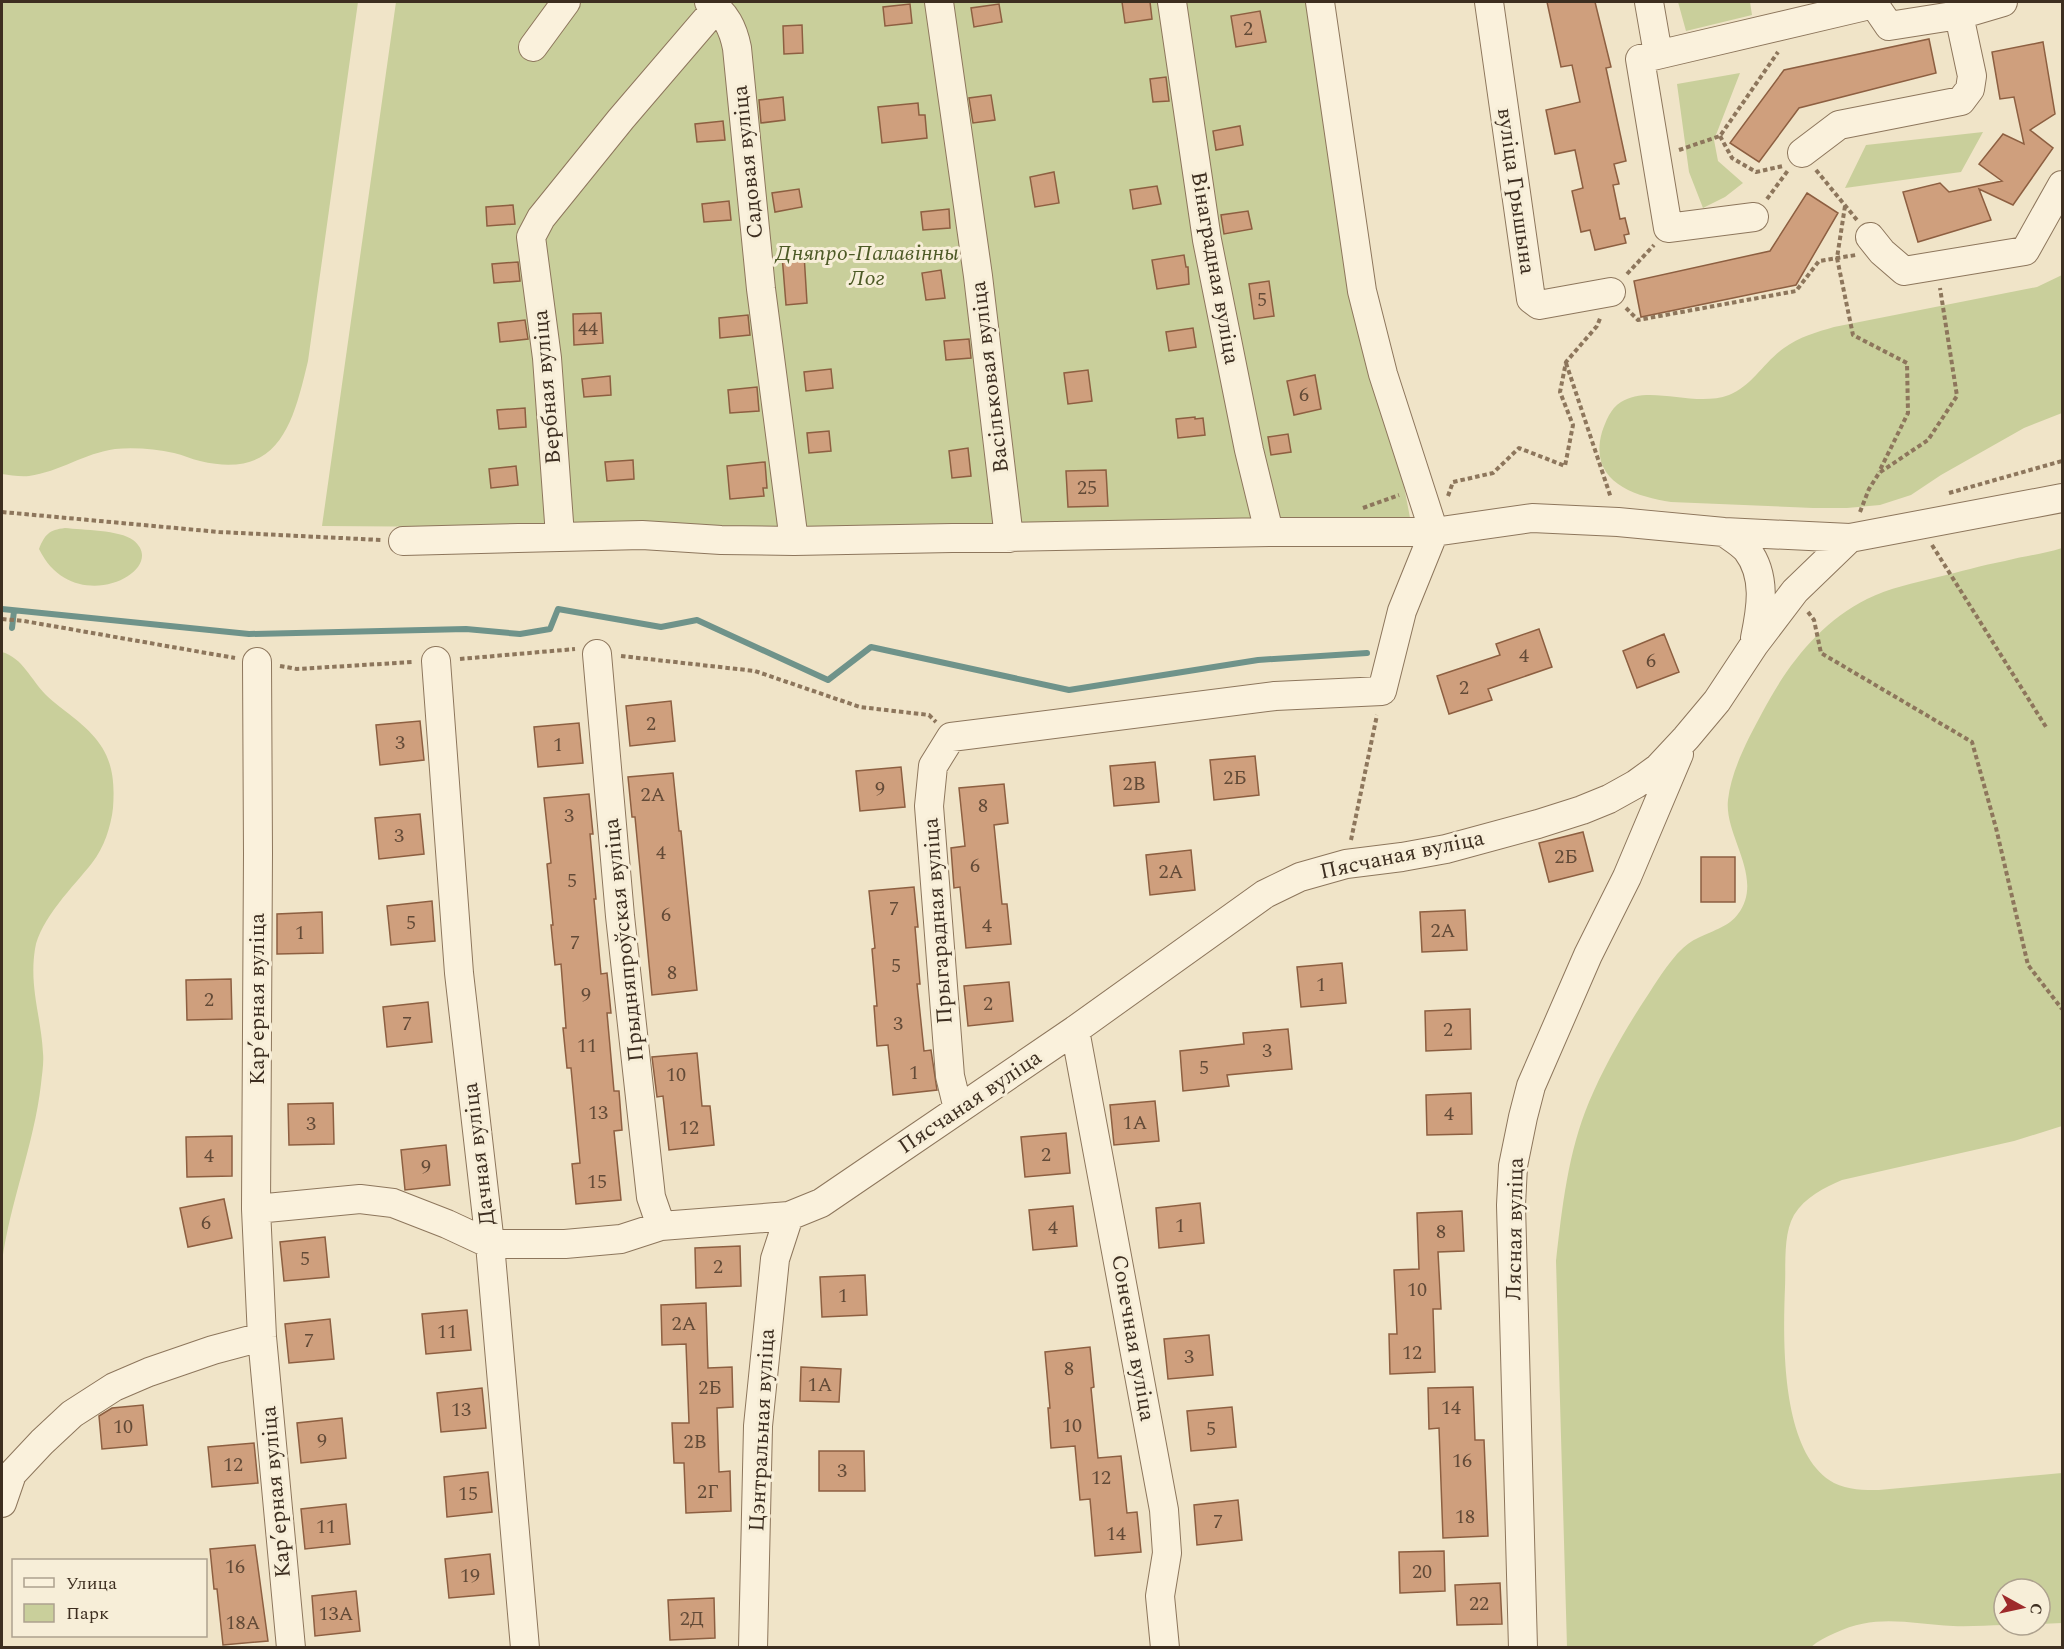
<svg xmlns="http://www.w3.org/2000/svg" width="2064" height="1649" font-family="Spectral,serif">
<style>
.green{fill:#c9cf9b}
.lines{fill:none;stroke-linecap:round;stroke-linejoin:round}
.stream{stroke:#6f938a;stroke-width:6}
.building{fill:#cf9f7d;stroke:#8d5f41;stroke-width:1.5}
.minor-casing{stroke:#8d765c;stroke-width:30}
.path{stroke:#8d765c;stroke-width:4;stroke-dasharray:4.5 3;stroke-linecap:butt}
.minor{stroke:#faf1dc;stroke-width:28}
.labels{text-anchor:middle;dominant-baseline:central;stroke-width:6;stroke-linejoin:round;paint-order:stroke}
.number-label{font-size:20px;fill:#624a37}
.street-label{font-size:22px;fill:#3d2e20;stroke:#f7eed8}
.park-label{font-size:22px;font-style:italic;fill:#4d5a26;stroke:#f7eed8}
</style>
<rect width="100%" height="100%" fill="#f0e4c8"/>
<path class="green" d="M2,2H358L308,361C293,423 280,480 200,461C191,459 183,455 174,453C156,449 134,447 115,449C85,453 59,472 29,476C20,477 10,475 2,474Z
M396,2H1312L1411,523L739,529L322,526Z
M1678,2H1750L1752,15L1686,31Z
M1740,73L1714,140L1718,161L1743,183L1725,197L1703,208L1689,172L1677,84Z
M1983,132L1961,172L1845,188L1866,145Z
M2062,275V413L2024,428L1941,475L1911,495L1880,505L1847,508H1813L1671,502C1633,496 1588,481 1602,432C1606,421 1610,409 1621,402C1650,384 1694,408 1729,395C1752,386 1764,362 1784,348C1799,337 1817,332 1834,327L2037,287Z
M65,528C82,530 120,530 133,540C172,570 74,621 39,549C45,534 49,530 65,528Z
M2062,548V1126L2014,1141L1842,1180C1824,1188 1805,1197 1794,1215C1783,1234 1786,1265 1785,1287C1783,1339 1780,1454 1834,1483C1848,1490 1864,1490 1879,1490L2062,1473V1623L2040,1624V1589H2004V1625C1987,1625 1970,1627 1953,1626C1910,1624 1877,1613 1835,1633C1826,1637 1818,1641 1811,1647H1567L1556,1261C1562,1208 1568,1152 1589,1102C1603,1069 1621,1037 1640,1007C1652,989 1663,970 1677,954C1682,949 1689,942 1696,939C1709,932 1729,927 1738,914C1765,878 1724,836 1728,800C1731,771 1748,739 1762,713C1786,667 1819,623 1867,599C1889,588 1914,583 1938,577C1960,572 1982,565 2005,561C2024,556 2044,554 2062,548Z
M2,652C23,658 31,680 46,695C50,699 55,703 60,707C100,737 117,755 113,808C111,826 104,848 92,863C74,886 40,919 35,949C29,987 41,1016 43,1053C44,1063 42,1074 41,1084C34,1145 10,1202 2,1262Z"/>
<g class="lines">
<path class="stream" d="M2,609L249,634L466,629L520,634L550,629L558,609L661,627L697,620L828,680L871,647L1069,690L1258,660L1367,653
M12,628L14,611"/>
</g>
<path class="building" d="M1122,2H1150L1152,19L1125,23Z
M1547,2H1595L1611,67L1606,68L1626,161L1614,164L1619,184L1613,185L1620,219L1625,218L1629,234L1624,235L1626,243L1595,250L1590,230L1581,232L1572,191L1583,188L1575,150L1555,154L1546,110L1580,102L1572,65L1561,67Z
M910,4L912,23L885,26L883,7Z
M999,4L1002,22L974,27L971,8Z
M1260,11L1266,42L1236,47L1231,16Z
M802,25L803,53L784,54L783,26Z
M1929,39L1936,73L1799,108L1759,162L1730,143L1784,70Z
M2043,42L2055,114L2030,130L2053,148L2013,205L1979,189L1991,220L1918,242L1903,192L1940,183L1949,192L2002,181L1979,164L2003,134L2024,144L2014,97L2000,99L1992,52Z
M1166,77L1169,101L1153,102L1150,79Z
M991,95L995,120L973,123L969,98Z
M783,97L785,120L761,123L759,100Z
M918,103L919,115H925L927,138L882,143L878,107Z
M723,121L725,140L697,142L695,124Z
M1240,126L1243,145L1216,150L1213,131Z
M1054,172L1059,203L1035,207L1030,177Z
M1157,186L1161,204L1133,209L1130,190Z
M799,189L802,207L775,212L772,193Z
M1807,193L1838,213L1796,285L1641,317L1634,281L1770,251Z
M729,201L731,220L704,222L702,204Z
M513,205L515,224L487,226L486,207Z
M949,209L950,228L923,230L921,212Z
M1248,211L1252,229L1224,234L1221,215Z
M804,254L807,303L786,305L782,255Z
M1184,255L1186,267H1188L1189,284L1157,289L1152,260Z
M518,262L520,281L494,283L492,264Z
M941,270L945,298L926,300L922,273Z
M1269,281L1274,316L1254,319L1249,284Z
M601,313L603,343L574,345L573,314Z
M748,315L750,335L720,338L719,318Z
M525,320L528,339L500,342L498,323Z
M1193,328L1196,347L1169,351L1166,332Z
M969,339L971,358L946,360L944,341Z
M831,369L833,388L806,391L804,372Z
M1088,370L1092,401L1068,404L1064,373Z
M1315,375L1321,409L1294,415L1287,381Z
M610,376L611,395L584,397L582,379Z
M757,387L759,411L730,413L728,390Z
M525,408L526,427L499,429L497,410Z
M1195,417V419L1203,418L1205,435L1178,438L1176,419Z
M829,431L831,451L809,453L807,433Z
M1288,434L1291,452L1271,455L1268,437Z
M968,448L971,476L952,478L949,451Z
M633,460L634,479L607,481L605,462Z
M765,462L767,488H763L764,496L730,499L727,466Z
M516,466L518,485L491,488L489,469Z
M1106,470L1108,506L1068,507L1066,471Z
M1539,629L1552,667L1488,689L1492,700L1449,714L1437,676L1500,655L1496,644Z
M1664,634L1679,672L1637,688L1623,651Z
M671,701L675,741L630,746L626,706Z
M420,721L424,760L380,765L376,725Z
M579,723L583,763L538,767L534,727Z
M1255,756L1259,795L1214,800L1210,760Z
M1155,762L1159,802L1114,806L1110,766Z
M901,767L905,807L860,811L856,771Z
M673,773L679,831H681L697,990L652,995L635,817H632L628,777Z
M1004,784L1008,823L994,825L1002,904H1007L1011,944L966,948L960,887L954,888L951,848L965,846L959,788Z
M589,794L593,834H590L596,899H594L601,974L607,973L611,1013H607L614,1091H619L622,1130L614,1131L621,1200L576,1204L572,1164L580,1163L571,1068H567L563,1028H566L561,964L555,965L551,925H553L547,864L551,863L544,798Z
M420,814L424,854L379,859L375,818Z
M1583,832L1593,871L1549,882L1539,843Z
M1191,850L1195,890L1150,895L1146,855Z
M1701,857H1735V902H1701Z
M914,887L918,927H915L920,984H917L924,1051L931,1050L937,1090L893,1095L888,1045L877,1046L874,1006H877L872,949L875,948L869,891Z
M432,901L435,941L391,945L387,906Z
M1465,910L1467,950L1422,952L1420,912Z
M322,912L323,953L277,954V914Z
M1342,963L1346,1003L1301,1007L1297,967Z
M231,979L232,1019L187,1020L186,980Z
M1009,982L1013,1021L968,1026L964,986Z
M428,1002L432,1042L387,1047L383,1007Z
M1470,1009L1471,1049L1426,1051L1425,1011Z
M1288,1029L1292,1069L1227,1075L1229,1086L1183,1091L1180,1051L1244,1044L1243,1033Z
M697,1053L702,1106H710L714,1145L669,1150L663,1096L657,1097L652,1057Z
M1471,1093L1472,1134L1427,1135L1426,1095Z
M1155,1101L1159,1141L1114,1145L1110,1105Z
M333,1103L334,1144L289,1145L288,1104Z
M1066,1133L1070,1173L1025,1177L1021,1137Z
M232,1136V1176L187,1177L186,1137Z
M446,1145L450,1185L405,1190L401,1150Z
M224,1199L232,1238L188,1247L180,1208Z
M1200,1203L1204,1243L1159,1248L1156,1208Z
M1073,1206L1077,1246L1033,1250L1029,1210Z
M1462,1211L1464,1251L1438,1252L1441,1309H1433L1435,1372L1390,1374L1389,1334H1397L1394,1270L1419,1269L1417,1213Z
M325,1237L329,1277L284,1281L280,1242Z
M740,1246L741,1286L696,1288L695,1248Z
M865,1275L867,1315L822,1317L820,1277Z
M706,1303L708,1368L732,1367L733,1407L717,1408L719,1472L730,1471L731,1511L686,1513L684,1463H674L672,1423H689L686,1344L662,1345L661,1305Z
M467,1310L471,1350L426,1354L422,1314Z
M330,1319L334,1359L289,1363L285,1324Z
M1209,1335L1213,1375L1168,1379L1164,1339Z
M1090,1347L1094,1387L1091,1388L1098,1458L1121,1456L1127,1513L1137,1512L1141,1552L1095,1556L1090,1499L1080,1500L1075,1446L1051,1448L1048,1408H1050L1045,1352Z
M801,1367L841,1369L839,1402L800,1401Z
M1473,1387L1475,1440H1484L1488,1536L1443,1538L1439,1428L1429,1429L1428,1388Z
M482,1388L486,1428L441,1432L437,1393Z
M143,1405L147,1445L102,1449L99,1416L112,1408Z
M1232,1407L1236,1447L1191,1451L1187,1411Z
M342,1418L346,1458L301,1463L297,1423Z
M254,1443L258,1483L212,1487L208,1447Z
M819,1451H864L865,1491H819Z
M488,1472L492,1512L447,1517L444,1477Z
M1238,1500L1242,1540L1197,1545L1194,1505Z
M346,1504L350,1544L305,1549L301,1509Z
M255,1545L268,1641L223,1645L217,1589H214L210,1549Z
M1444,1551L1445,1591L1400,1593L1399,1552Z
M490,1554L494,1594L449,1598L445,1559Z
M1500,1583L1502,1624L1457,1625L1455,1585Z
M356,1591L360,1631L315,1636L312,1596Z
M714,1598L715,1638L670,1640L668,1600Z"/>
<g class="lines">
<defs>
<path id="minor" d="M709,2C726,14 733,28 737,48L761,289L794,541
M939,2L978,276L1009,538
M1172,2L1207,240L1249,450L1269,532
M1489,2L1531,299L1539,305L1611,292
M1649,2L1658,54
M533,47L566,2
M1802,153L1839,125L1961,101L1970,89L1972,76L1959,15
M1754,217L1668,228L1640,59L1874,4L1889,26L1959,15L2003,2
M1870,237L1882,252L1904,271L2025,251L2062,185
M1724,532C1732,538 1741,543 1747,550C1767,576 1761,609 1755,638
M560,536L547,358L531,237L541,218L621,119L717,7
M403,541L642,535L721,540L794,541L1269,532H1434L1532,518L1618,522L1724,532L1850,538L2062,498
M597,654L620,916L651,1197L661,1226
M436,661L459,973L490,1244L525,1648
M257,662L258,853L256,1209L262,1337L291,1648
M1075,1030L1164,1510L1167,1553L1160,1596L1165,1648
M958,1109L950,1076L929,806L933,766L951,737L1275,696L1382,691L1402,611L1434,532L1383,374L1362,291L1320,2
M256,1209L360,1199L393,1203L447,1224L490,1244H565L621,1239L661,1226L789,1216L821,1203L1075,1030L1265,894L1300,877L1346,864L1402,857L1446,849L1538,824L1582,810L1609,799L1636,784L1658,768L1686,738L1717,701L1754,645L1795,591L1850,538
M2,1503L12,1474L42,1442L72,1414L114,1387L149,1372L213,1350L262,1337
M753,1648L758,1426L775,1259L789,1216
M1523,1648L1511,1205L1513,1166L1523,1117L1531,1086L1588,955L1627,877L1679,754"/>
</defs>
<use href="#minor" class="minor-casing"/>
<path class="path" d="M1720,136L1732,158L1756,172L1783,166
M1679,150L1720,136L1778,52
M1816,170L1857,220
M1767,199L1789,169
M1845,206L1837,258L1853,335L1907,363L1908,413L1879,472
M1627,274L1654,245
M1626,308L1638,320L1796,291L1819,261L1856,255
M1566,363L1611,498
M1949,493L2062,461
M1448,496L1453,482L1493,473L1519,448L1565,466L1573,425L1560,392L1566,362L1597,326L1601,316
M1363,508L1399,495
M2,512L219,532L381,540
M1860,512L1869,489L1879,473L1928,440L1957,396L1940,288
M1932,545L2046,727
M1808,612L1814,620L1821,653L1972,742L1996,828L2028,965L2062,1009
M2,619L24,621L235,658
M621,656L755,671L860,707L929,715L936,722
M460,659L575,649
M280,666L297,669L413,662
M1351,840L1377,715"/>
<use href="#minor" class="minor"/>
</g>
<g class="labels">
<g class="number-label">
<text x="1248" y="29">2</text>
<text x="1262" y="300">5</text>
<text x="588" y="329">44</text>
<text x="1304" y="395">6</text>
<text x="1087" y="488">25</text>
<text x="1524" y="656">4</text>
<text x="1651" y="661">6</text>
<text x="1464" y="688">2</text>
<text x="651" y="724">2</text>
<text x="400" y="743">3</text>
<text x="558" y="745">1</text>
<text x="1235" y="778">2Б</text>
<text x="1134" y="784">2В</text>
<text x="880" y="789">9</text>
<text x="653" y="795">2А</text>
<text x="983" y="806">8</text>
<text x="569" y="816">3</text>
<text x="399" y="836">3</text>
<text x="661" y="853">4</text>
<text x="1566" y="857">2Б</text>
<text x="975" y="866">6</text>
<text x="1171" y="872">2А</text>
<text x="572" y="881">5</text>
<text x="894" y="909">7</text>
<text x="666" y="915">6</text>
<text x="411" y="923">5</text>
<text x="987" y="926">4</text>
<text x="1443" y="931">2А</text>
<text x="300" y="933">1</text>
<text x="575" y="943">7</text>
<text x="896" y="966">5</text>
<text x="672" y="973">8</text>
<text x="1321" y="985">1</text>
<text x="586" y="995">9</text>
<text x="209" y="1000">2</text>
<text x="988" y="1004">2</text>
<text x="407" y="1024">7</text>
<text x="898" y="1024">3</text>
<text x="1448" y="1030">2</text>
<text x="587" y="1046">11</text>
<text x="1267" y="1051">3</text>
<text x="1204" y="1068">5</text>
<text x="914" y="1073">1</text>
<text x="676" y="1075">10</text>
<text x="598" y="1113">13</text>
<text x="1449" y="1114">4</text>
<text x="1135" y="1123">1А</text>
<text x="311" y="1124">3</text>
<text x="689" y="1128">12</text>
<text x="1046" y="1155">2</text>
<text x="209" y="1156">4</text>
<text x="426" y="1167">9</text>
<text x="597" y="1182">15</text>
<text x="206" y="1223">6</text>
<text x="1180" y="1226">1</text>
<text x="1053" y="1228">4</text>
<text x="1441" y="1232">8</text>
<text x="305" y="1259">5</text>
<text x="718" y="1267">2</text>
<text x="1417" y="1290">10</text>
<text x="843" y="1296">1</text>
<text x="684" y="1324">2А</text>
<text x="447" y="1332">11</text>
<text x="309" y="1341">7</text>
<text x="1412" y="1353">12</text>
<text x="1189" y="1357">3</text>
<text x="1069" y="1369">8</text>
<text x="820" y="1385">1А</text>
<text x="710" y="1388">2Б</text>
<text x="1451" y="1408">14</text>
<text x="461" y="1410">13</text>
<text x="1072" y="1426">10</text>
<text x="123" y="1427">10</text>
<text x="1211" y="1429">5</text>
<text x="322" y="1441">9</text>
<text x="695" y="1442">2В</text>
<text x="1462" y="1461">16</text>
<text x="233" y="1465">12</text>
<text x="842" y="1471">3</text>
<text x="1101" y="1478">12</text>
<text x="708" y="1492">2Г</text>
<text x="468" y="1494">15</text>
<text x="1465" y="1517">18</text>
<text x="1218" y="1522">7</text>
<text x="326" y="1527">11</text>
<text x="1116" y="1534">14</text>
<text x="235" y="1567">16</text>
<text x="1422" y="1572">20</text>
<text x="470" y="1576">19</text>
<text x="1479" y="1604">22</text>
<text x="336" y="1614">13А</text>
<text x="692" y="1619">2Д</text>
<text x="243" y="1623">18А</text>
</g>
<g class="street-label">
<text transform="translate(748 162) rotate(-96)">Садовая вуліца</text>
<text transform="translate(1516 191) rotate(82)">вуліца Грышына</text>
<text transform="translate(1215 268) rotate(80)">Вінаградная вуліца</text>
<text transform="translate(990 377) rotate(-97)">Васільковая вуліца</text>
<text transform="translate(547 387) rotate(-95)">Вербная вуліца</text>
<text transform="translate(1402 855) rotate(-12)">Пясчаная вуліца</text>
<text transform="translate(938 921) rotate(-94)">Прыгарадная вуліца</text>
<text transform="translate(624 940) rotate(-96)">Прыдняпроўская вуліца</text>
<text transform="translate(257 999) rotate(-90)">Карʼерная вуліца</text>
<text transform="translate(970 1102) rotate(-34)">Пясчаная вуліца</text>
<text transform="translate(479 1154) rotate(-97)">Дачная вуліца</text>
<text transform="translate(1515 1229) rotate(-89)">Лясная вуліца</text>
<text transform="translate(1133 1338) rotate(80)">Сонечная вуліца</text>
<text transform="translate(762 1430) rotate(-87)">Цэнтральная вуліца</text>
<text transform="translate(276 1492) rotate(-95)">Карʼерная вуліца</text>
</g>
<g class="park-label">
<text x="867" y="253">Дняпро-Палавінны<tspan x="867" dy="25">Лог</tspan></text>
</g>
</g>
<rect width="2064" height="1649" fill="none" stroke="#3d2e20" stroke-width="6"/>
<rect x="12" y="1559" width="195" height="78" fill="#f7eed8" stroke="#ada18e" stroke-width="1.5"/>
<rect x="24" y="1578" width="30" height="9" fill="#faf1dc" stroke="#ada18e" stroke-width="1.5"/>
<text x="66" y="1589" font-size="18" fill="#3d2e20">Улица</text>
<rect x="24" y="1604" width="30" height="18" fill="#c9cf9b" stroke="#ada18e" stroke-width="1.5"/>
<text x="66" y="1619" font-size="18" fill="#3d2e20">Парк</text>
<g transform="translate(2022 1607) rotate(98)"><circle r="28" fill="#f7eed8" stroke="#ada18e" stroke-width="1.5"/>
<path d="M0-4.5L10 22L0 15L-10 22Z" fill="#9e2a2b"/>
<text y="-9" font-size="16" font-weight="bold" text-anchor="middle" fill="#3d2e20">С</text>
</g>
</svg>
